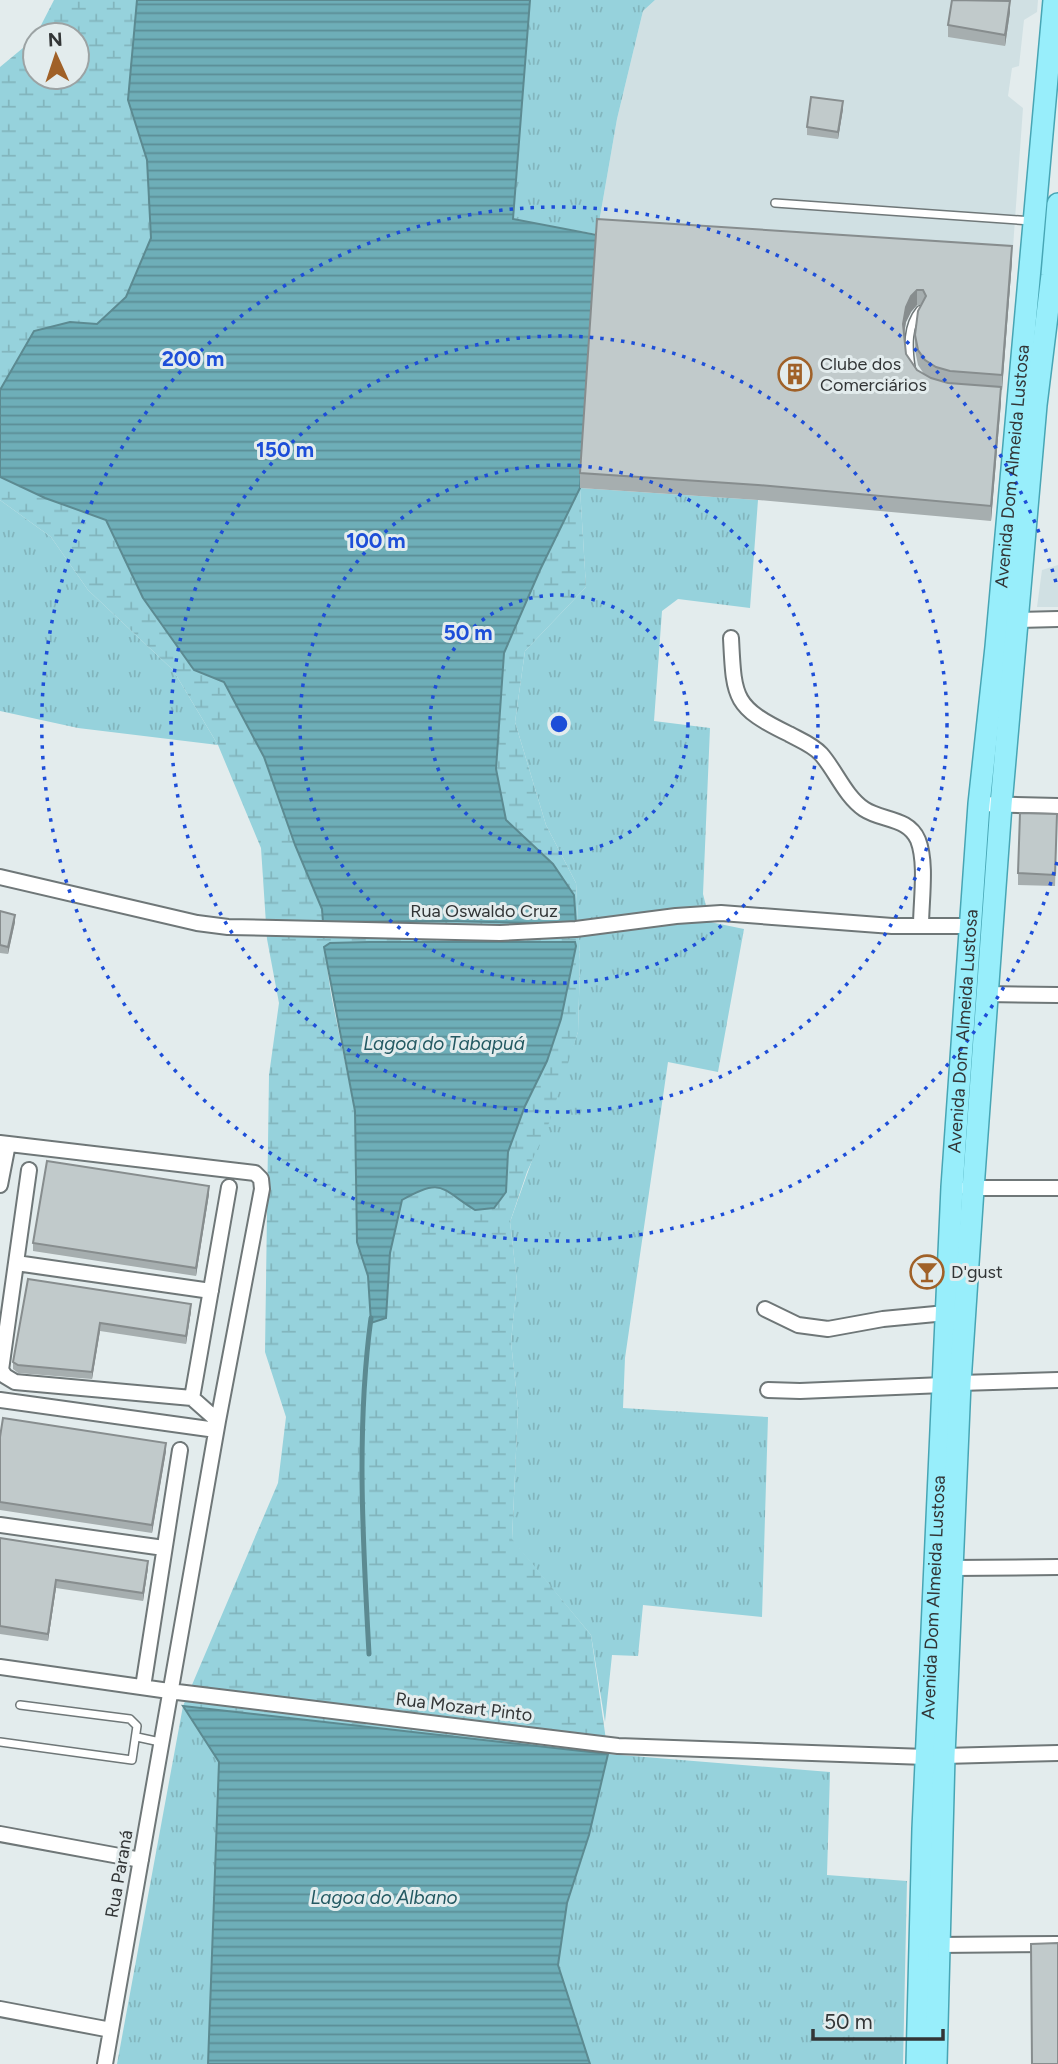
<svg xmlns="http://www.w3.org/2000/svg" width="1058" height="2064" font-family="Figtree,sans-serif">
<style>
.built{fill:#d0e0e3}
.grass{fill:url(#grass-tufts)}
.wetland{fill:url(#wetland-marsh);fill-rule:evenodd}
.water{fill:url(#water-rules);stroke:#5c8a91;stroke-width:2}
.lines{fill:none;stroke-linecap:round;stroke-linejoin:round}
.stream{stroke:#5c8a91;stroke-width:5}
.service-casing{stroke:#6f7778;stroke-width:10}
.minor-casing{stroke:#6f7778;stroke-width:18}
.primary-casing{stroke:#47a5b4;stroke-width:24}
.service{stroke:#fff;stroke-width:7}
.minor{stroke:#fff;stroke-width:14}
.primary{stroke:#98eefb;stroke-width:21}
.wall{fill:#a6aeaf;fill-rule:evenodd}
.shaded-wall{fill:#878d8e}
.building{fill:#c1cacb;stroke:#878d8e;stroke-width:2}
.ring{fill:none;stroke:#1d4ed8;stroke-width:3.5;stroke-dasharray:3.5 7}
.labels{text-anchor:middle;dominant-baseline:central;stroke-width:6;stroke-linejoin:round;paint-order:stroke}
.poi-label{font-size:18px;fill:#323536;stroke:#e3eced;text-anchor:start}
.street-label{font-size:18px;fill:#323536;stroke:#e3eced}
.water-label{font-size:19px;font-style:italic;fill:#235962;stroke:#e3eced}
.centre{fill:#1d4ed8;stroke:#e3eced;stroke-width:3.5}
.ring-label{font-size:21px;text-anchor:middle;font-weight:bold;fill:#1d4ed8;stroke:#e3eced;stroke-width:6;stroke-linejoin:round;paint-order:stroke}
</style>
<defs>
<pattern id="grass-tufts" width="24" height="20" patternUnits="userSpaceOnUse" patternTransform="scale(1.75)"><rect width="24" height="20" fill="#96d2dc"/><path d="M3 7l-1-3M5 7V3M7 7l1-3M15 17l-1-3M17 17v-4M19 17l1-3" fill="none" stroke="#82b5bd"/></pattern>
<pattern id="wetland-marsh" width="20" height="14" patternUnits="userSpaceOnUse" patternTransform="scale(1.75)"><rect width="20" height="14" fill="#96d2dc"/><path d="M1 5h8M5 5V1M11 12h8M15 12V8" fill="none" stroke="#82b5bd"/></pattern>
<pattern id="water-rules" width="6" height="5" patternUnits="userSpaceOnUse" patternTransform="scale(1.75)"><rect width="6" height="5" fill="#6eaeb8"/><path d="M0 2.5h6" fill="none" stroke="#5b8e96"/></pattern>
</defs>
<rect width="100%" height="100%" fill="#e3eced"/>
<path class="built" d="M655,0H1038L1037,12L1024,20L1019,66L1012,68L1008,96L1023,108L1012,261L597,234L617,119L643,11Z
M1058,565V607H1037L1042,570Z"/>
<path class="grass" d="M530,0H655L643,11L617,119L597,234L513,220Z
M580,488L758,500L750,608L678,599L662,611L654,721L710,728L703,894L710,922L744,929L718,1072L668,1062L625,1358L623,1408L768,1417L762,1617L643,1605L638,1656L612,1655L605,1722L591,1635L512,1540L518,1408L511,1342L517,1282L510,1222L578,1032L580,961L576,883L546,825L515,722L525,651L586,587Z
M0,500L51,537L88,590L173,670L218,745L78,728L0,711Z
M183,1706L219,1762L208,2064H117Z
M608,1754L830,1772L827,1875L907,1881L903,2064H590L558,1966L567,1903L589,1835Z"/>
<path class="wetland" d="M54,0H137L128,100L147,160L151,238L126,297L97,324L70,322L34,331L0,390V67L35,38V77H77V35H36Z
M0,477L45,498L106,520L143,598L194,670L224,682L264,757L295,845L322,909L324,922L447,921L576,924L553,864L506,820L496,769L504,653L540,570L580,488L586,587L525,651L515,722L546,825L576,883L580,961L578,1032L549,1123L527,1172L510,1222L517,1282L511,1342L518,1408L512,1539L591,1635L608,1754L183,1706L278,1483L286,1417L265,1352L269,1075L279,1003L267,939L261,848L218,745L173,670L88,590L51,537L0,500ZM369,942H575L576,946L561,1019L547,1061L525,1106L508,1152L506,1192L494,1208L475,1210C439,1188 442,1177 402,1200L390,1253L386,1318L371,1322L368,1276L357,1242L355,1111L331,994L324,947L330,943Z"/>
<path class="water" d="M137,0H530L513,219L597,235L580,488L540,570L504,653L496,769L506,820L553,864L574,895L576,924L447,921L323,922L322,909L295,845L264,757L224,682L194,670L143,598L106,520L45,498L0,477V390L34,331L70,322L97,324L126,297L151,238L147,160L128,100Z
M369,942H575L576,946L561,1019L547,1061L525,1106L508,1152L506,1192L494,1208L475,1210C440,1188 442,1177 402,1200L390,1253L386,1318L371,1323L368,1276L357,1242L355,1111L324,947L330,943Z
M183,1706L608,1754L589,1835L567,1903L558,1965L590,2064H208L219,1762Z"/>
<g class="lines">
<path class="stream" d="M369,1654C363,1543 356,1429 371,1318"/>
<defs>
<path id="service" d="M775,203L1032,221
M911,367C908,347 907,326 920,310
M137,1737L160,1742
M0,1742L132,1760L137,1726L130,1719L20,1705"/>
<path id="minor" d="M1018,620L1058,619
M731,638C734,698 733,707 789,734C800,740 813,745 821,754C836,771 845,796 864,809C882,821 908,817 918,840C927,863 921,901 921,926
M979,804L1058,806
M0,877L197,923L228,927L500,933L576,929L676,916L721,913L892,926H972
M985,994L1058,995
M0,1143L255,1173L261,1179L262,1189L218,1421L105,2064
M29,1170L1,1370L5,1376L15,1382L192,1398
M0,1185L8,1144
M967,1188H1058
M16,1263L211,1291
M765,1309L798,1325L828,1329L883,1319L946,1313
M960,1383L1058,1380
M768,1390L800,1391L943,1385
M0,1400L216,1430
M218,1421L192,1398L229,1187
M0,1525L164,1548
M952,1568L1058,1567
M0,1667L169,1691L618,1746L926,1757
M143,1687L180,1450
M944,1756L1058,1753
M0,1834L141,1860
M937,1945L1058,1944
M0,2009L111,2030"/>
<g id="primary">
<path id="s1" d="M917,2064L923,1829L952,1187L979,804L996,647L1054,0"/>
<path d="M936,2064L944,1756L960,1383L973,1189L1001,805L1036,405L1052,275L1058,204"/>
</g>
</defs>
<use href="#service" class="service-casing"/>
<use href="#minor" class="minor-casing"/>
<use href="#primary" class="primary-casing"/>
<use href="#service" class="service"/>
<use href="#minor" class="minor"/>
<use href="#primary" class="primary"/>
</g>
<path class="wall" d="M1010,12L1005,46L948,37V25Z
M843,109L838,139L807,135V127Z
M597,219L1012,261L1002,390H1001V402L991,521L758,500L580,488V473ZM917,305H921L915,335V350L918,365L924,374L917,370L906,354L904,334L906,322L911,312Z
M1057,825L1055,886L1018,885V873Z
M0,911L15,922L8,954L0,953Z
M209,1194L196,1276L33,1251V1243Z
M28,1279L191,1311L186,1344L100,1331L92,1379L18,1373L13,1369V1362Z
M0,1437L166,1451L152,1533L0,1510Z
M0,1538L148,1568L143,1601L56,1588L48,1641L0,1634Z"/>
<path class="shaded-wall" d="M1010,1V12L1005,46V35Z
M843,101V109L838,139V132Z
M1012,246V261L1002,390V375Z
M917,290V305L911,312L906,322L903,339V324L906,307L911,296Z
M1001,387V402L991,521V506Z
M15,915V922L8,954V947Z
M209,1186V1194L196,1276V1268Z
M191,1304V1311L186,1344V1336Z
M100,1323V1331L92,1379V1372Z
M166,1443V1451L152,1533V1525Z
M148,1561V1568L143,1601V1593Z
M56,1580V1588L48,1641V1634Z"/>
<path class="building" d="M952,0L1010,1L1005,35L948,25Z
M811,97L843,101L838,132L807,127Z
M597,219L1012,246L1002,375L950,371L936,367L925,360L918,350L915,335L918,311L926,296L923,290H917L911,296L906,307L903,324L906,354L917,370L931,378L948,383L1001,387L991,506L758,485L580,473Z
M1020,813L1057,814L1055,875L1018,873Z
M0,911L15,915L8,947L0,945Z
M47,1161L209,1186L196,1268L33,1243Z
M28,1279L191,1304L186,1336L100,1323L92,1372L18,1365L13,1362Z
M3,1418L166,1443L152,1525L0,1502V1437Z
M0,1538L148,1561L143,1593L56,1580L48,1634L0,1626Z
M1058,1943V2064H1032L1031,1944Z"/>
<g class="ring">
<circle cx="559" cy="724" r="129"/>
<circle cx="559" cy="724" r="259"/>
<circle cx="559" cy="724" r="388"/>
<path d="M1057 862A517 517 0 1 1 1057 586"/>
</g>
<defs>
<symbol id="building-ring" viewBox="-11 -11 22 22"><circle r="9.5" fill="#e3eced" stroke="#a06128" stroke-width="1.5"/><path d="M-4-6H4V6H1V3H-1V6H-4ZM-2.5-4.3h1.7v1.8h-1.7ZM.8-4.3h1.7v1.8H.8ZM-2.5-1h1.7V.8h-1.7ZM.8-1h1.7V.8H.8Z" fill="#a06128"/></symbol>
<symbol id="bar-ring" viewBox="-11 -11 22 22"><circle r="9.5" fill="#e3eced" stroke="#a06128" stroke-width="1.5"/><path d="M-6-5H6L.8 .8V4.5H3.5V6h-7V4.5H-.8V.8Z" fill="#a06128"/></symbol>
</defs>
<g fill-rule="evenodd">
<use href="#building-ring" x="776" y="355" width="38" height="38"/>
<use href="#bar-ring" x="908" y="1253" width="38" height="38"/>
</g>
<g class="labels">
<g class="poi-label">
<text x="820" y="364">Clube dos<tspan x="820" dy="21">Comerciários</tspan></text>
<text x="951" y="1272">D'gust</text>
</g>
<g class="street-label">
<text stroke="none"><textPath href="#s1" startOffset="1601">Avenida Dom Almeida Lustosa</textPath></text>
<text x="484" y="911">Rua Oswaldo Cruz</text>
<text stroke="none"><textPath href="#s1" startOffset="1034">Avenida Dom Almeida Lustosa</textPath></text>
<text stroke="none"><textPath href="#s1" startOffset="467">Avenida Dom Almeida Lustosa</textPath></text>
<text transform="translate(464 1707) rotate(7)">Rua Mozart Pinto</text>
<text transform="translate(119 1874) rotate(-80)">Rua Paraná</text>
</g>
<g class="water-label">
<text x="444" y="1043">Lagoa do Tabapuá</text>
<text x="384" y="1897">Lagoa do Albano</text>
</g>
</g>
<circle cx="559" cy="724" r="10" class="centre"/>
<g class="ring-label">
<text x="193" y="366">200 m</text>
<text x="285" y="457">150 m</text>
<text x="376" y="548">100 m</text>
<text x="468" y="640">50 m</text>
</g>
<g transform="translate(56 56) rotate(357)"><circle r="33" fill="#e3eced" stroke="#9ca3a4" stroke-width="2"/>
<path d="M0-5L12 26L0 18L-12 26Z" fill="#a06128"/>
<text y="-10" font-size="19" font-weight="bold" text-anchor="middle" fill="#323536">N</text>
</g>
<path d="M813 2029v10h130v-10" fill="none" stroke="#323536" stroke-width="3.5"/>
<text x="824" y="2029" font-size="21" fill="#323536" stroke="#e3eced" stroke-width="5" paint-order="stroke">50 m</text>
</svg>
